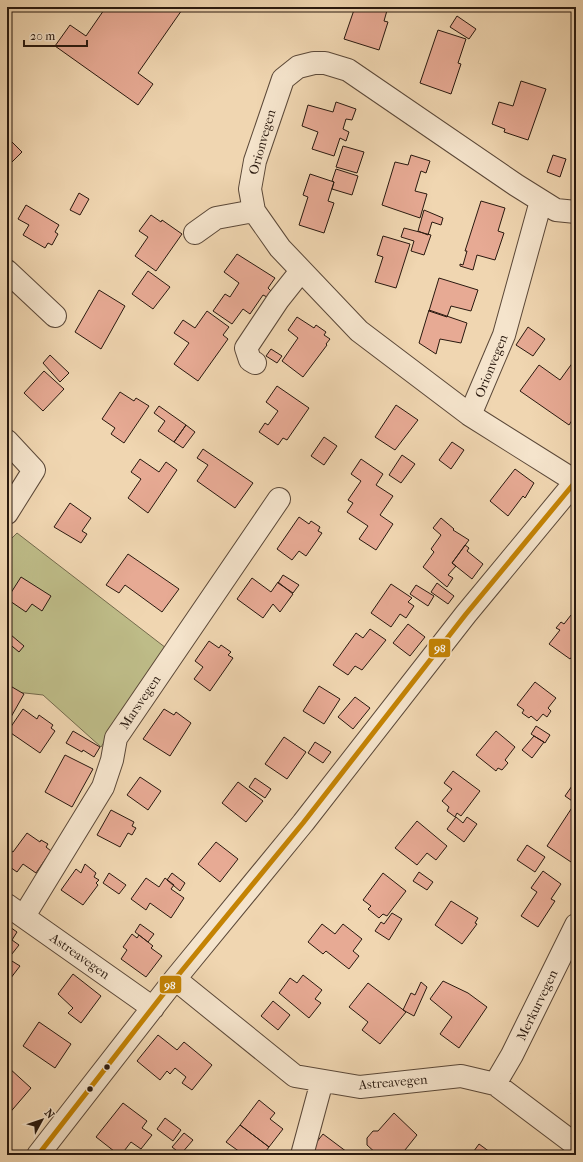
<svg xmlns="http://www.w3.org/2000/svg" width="583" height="1162" font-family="'IM FELL French Canon',serif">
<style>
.green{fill:#bebc88;stroke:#746a4c}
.building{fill:#e7aa94;stroke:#29190f}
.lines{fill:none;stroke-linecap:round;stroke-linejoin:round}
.minor-casing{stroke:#5b4838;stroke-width:24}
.minor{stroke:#f5e4cc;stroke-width:22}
.bus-1-casing{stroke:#f5e4cc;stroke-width:8}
.bus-1{stroke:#c48304;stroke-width:5}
.bus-dot{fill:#29190f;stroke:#f5e4cc;stroke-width:1.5}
.labels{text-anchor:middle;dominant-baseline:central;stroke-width:3;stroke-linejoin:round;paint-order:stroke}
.street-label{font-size:13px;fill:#29190f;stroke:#f5e4cc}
.line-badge{stroke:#f5e4cc;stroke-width:1.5}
.badge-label{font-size:11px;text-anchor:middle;font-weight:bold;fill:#fff}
</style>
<rect width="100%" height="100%" fill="#f0d6b1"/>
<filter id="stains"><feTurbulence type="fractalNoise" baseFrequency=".005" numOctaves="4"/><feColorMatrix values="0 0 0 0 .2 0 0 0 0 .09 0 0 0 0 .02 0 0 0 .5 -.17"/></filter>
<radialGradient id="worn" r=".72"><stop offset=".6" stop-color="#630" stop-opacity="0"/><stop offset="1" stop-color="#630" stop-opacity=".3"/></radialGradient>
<path class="green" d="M17,533L166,648L101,747L43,695L7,691V543Z"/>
<path class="building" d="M106,7H184L138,73L153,84L138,105L55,46L70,25L86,36Z
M355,7H388L384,21L388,22L379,50L344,39Z
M457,16L476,29L469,39L450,27Z
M438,30L466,39L458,63L461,64L451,94L420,83Z
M521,81L546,89L528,140L504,132L505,129L492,124L499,102L513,106Z
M336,102L356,109L352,120L346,119L343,129L349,132L346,141L340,138L334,156L312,149L318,132L302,126L308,105L333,112Z
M11,141L22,152L7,167V144Z
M343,146L364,152L357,173L336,167Z
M411,155L430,161L426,173L421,171L415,191L427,194L420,218L382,205L395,162L408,165Z
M553,155L566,159L560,177L547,172Z
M336,169L358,176L352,195L332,189L334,182L332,181Z
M310,174L334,182L328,201L334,203L324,233L299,225L308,197L303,195Z
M79,193L89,199L80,215L70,210Z
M481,201L505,208L498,231L504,233L495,260L477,255L473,270L460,266V264L463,265L467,251H465Z
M26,205L59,225L55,232L58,234L52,245L48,243L45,248L23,235L29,225L18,219Z
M424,210L443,218L441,225L432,222L428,235L418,231Z
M151,215L161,222L162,220L182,234L156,271L135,256L148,237L139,231Z
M404,228L431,235L424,255L411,251L414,241L401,237Z
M383,236L410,244L396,288L375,282L383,257L377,255Z
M237,254L275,278L268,288L271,291L267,297L263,295L250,314L243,309L232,324L213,311L225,294L230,297L239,283L224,272Z
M148,271L170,287L153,309L132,294Z
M439,278L478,290L471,311L451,306L447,317L429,311Z
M99,290L125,306L101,349L75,332Z
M429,310L467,323L461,343L440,339L436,354L419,343Z
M207,311L229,327L223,335L228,339L198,381L174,364L189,343L174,333L183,320L195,328Z
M297,317L314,328L316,325L326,332L324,335L330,339L326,344L327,345L303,377L282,361L298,338L288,330Z
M528,327L545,339L533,356L516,345Z
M271,349L282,356L277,363L266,356Z
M50,355L69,373L60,382L43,363Z
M576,358V414L569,425L520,391L539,365L560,380Z
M44,371L64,389L43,411L24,393Z
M277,386L309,408L287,440L283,438L278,445L259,432L265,423L268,425L278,411L266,402Z
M120,392L134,401L136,398L149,406L124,443L111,434L115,428L102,419Z
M396,405L418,420L395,450L375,437Z
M159,406L186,425L174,442L158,431L165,421L154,413Z
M186,425L195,432L183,448L174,442Z
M324,437L337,446L324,465L311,456Z
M452,442L464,450L451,469L439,460Z
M203,449L253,483L235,508L197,481L208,465L197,458Z
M402,455L415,464L401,483L389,475Z
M140,459L159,472L166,462L177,470L148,513L128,498L141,479L131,472Z
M361,459L383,474L376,485L393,496L380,515L393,524L376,550L359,539L368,526L347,512L353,503L348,500L361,481L351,474Z
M515,469L534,483L525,498L523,496L508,516L490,501Z
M70,503L91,518L82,531L87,534L81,543L54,527Z
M299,517L309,524L311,521L320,527L318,531L322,533L306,556L299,551L292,560L277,549Z
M441,518L454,529L453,530L469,540L452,563L456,566L448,575L453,578L447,587L423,567L434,552L431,549L441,535L433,528Z
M465,545L469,548L467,551L483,564L472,579L452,563Z
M128,554L179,589L162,612L125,585L119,593L106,585Z
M283,575L299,585L293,593L278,583Z
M21,577L51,596L42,611L32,604L26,612L7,599Z
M252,578L271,592L278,582L293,594L280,612L273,604L263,618L237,599Z
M437,583L454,596L448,604L431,592Z
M391,584L412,598L408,602L414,606L406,618L400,614L391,627L371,613Z
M416,585L434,596L428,606L410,594Z
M571,615L576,618V652L570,659L549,644L560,630L556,628L561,622L564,624Z
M408,624L425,637L410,656L393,643Z
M370,629L386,640L362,670L355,666L348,675L333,665L356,633L363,638Z
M11,635L24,646L19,652L7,642Z
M209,641L219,648L221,645L231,652L228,655L233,658L210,691L194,679L203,667L195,661Z
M535,682L556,698L548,708L551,711L547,717L543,714L537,721L531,716L529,718L522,713L524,710L517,705Z
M7,684L24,694L11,717L7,715Z
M319,686L340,699L324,724L303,711Z
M355,697L370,708L353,729L338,717Z
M23,709L37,719L39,715L53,725L51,728L55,731L40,753L8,731Z
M164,709L174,715L176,712L191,723L170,756L143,739Z
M536,726L550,735L545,743L531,734Z
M73,731L100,747L94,757L83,750L82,752L66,743Z
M496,731L515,747L505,760L508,763L502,770L498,768L496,771L476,755Z
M534,736L544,742L532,758L522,750Z
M284,737L306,752L287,779L265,764Z
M315,742L331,752L323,763L308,753Z
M65,755L93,769L72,807L45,792Z
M453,771L480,791L461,816L457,813L455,817L447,811L449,807L442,801L452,789L444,783Z
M140,777L161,791L148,810L127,795Z
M255,778L271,789L265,798L249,787Z
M238,782L263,801L246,822L222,803Z
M572,786L576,789V855L571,862L547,846L575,803L565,796Z
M111,810L134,822L132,826L136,828L132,835L128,833L120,847L97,835Z
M456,817L463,823L467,817L477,824L464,842L447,829Z
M417,821L447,846L436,860L427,853L417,865L395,848Z
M27,833L40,842L41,840L48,844L46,847L51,851L36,873L23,864L17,872L7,865V849L13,852Z
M216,842L238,859L220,882L198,864Z
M527,845L545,857L535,872L517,860Z
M85,864L96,873L94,877L99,880L96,883L98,885L83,905L61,890L76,869L81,873Z
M543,871L561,884L551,899L555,901L538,927L521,916L537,892L531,888Z
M419,872L433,882L427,890L413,881Z
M109,873L126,885L119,894L103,883Z
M172,873L185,883L180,891L167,880Z
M383,873L406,891L387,916L383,914L379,918L368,909L371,906L363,900Z
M146,878L159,887L165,878L174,885L171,889L184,898L171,918L150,903L146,910L131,899Z
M451,901L478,918L475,923L477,924L462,944L435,925Z
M392,913L402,919L389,940L375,931L381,922L384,924Z
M140,924L154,934L148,942L135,932Z
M322,924L335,934L343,924L362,939L353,951L359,956L349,969L326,951L323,954L308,942Z
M7,925L17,932L12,940L19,945L8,959Z
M132,934L137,938L139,935L153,946L151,948L162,956L146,977L121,959L127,950L123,947Z
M7,958L20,966L7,983Z
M73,974L101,996L81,1023L68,1013L73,1008L58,994Z
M303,975L322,990L315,999L321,1003L309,1018L279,993L290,978L297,983Z
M443,981L468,993L487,1007L459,1048L440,1034L452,1017L430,999Z
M421,982L427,987L414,1016L403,1010L411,993L415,995Z
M368,983L406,1012L380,1044L362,1030L368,1022L349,1007Z
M273,1001L290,1015L278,1030L261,1016Z
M39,1022L71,1044L55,1068L23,1046Z
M158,1035L177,1050L184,1042L212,1065L192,1090L182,1083L186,1077L175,1068L170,1074L167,1071L160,1080L137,1061Z
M9,1068L31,1088L7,1116V1070Z
M576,1086V1097L571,1094Z
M259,1100L275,1113L270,1119L283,1129L269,1147L240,1125Z
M123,1103L147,1121L142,1128L152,1135L141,1149L131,1142L121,1155H119L96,1137Z
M394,1113L417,1135L401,1155H388L385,1153L384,1155H378L367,1145V1138L373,1131H378Z
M165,1118L181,1130L173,1141L157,1129Z
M240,1125L269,1147L263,1155H238L240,1152L226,1142Z
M184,1133L193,1140L181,1154L172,1147Z
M323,1134L351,1155H321L312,1148Z
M479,1144L494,1155H471Z"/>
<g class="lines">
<defs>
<path id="minor" d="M195,233L216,218L254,211
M7,271L55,316
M255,363L250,360L246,348L278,300L301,271
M470,415L504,335L541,201
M7,441L34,470L7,513
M575,481L470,415L359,331L280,248L254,211L250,189L255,161L283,79L298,67L314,63H325L348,70L516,185L556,210L576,212
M7,905L153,1008
M24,916L103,787L112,760L116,738L279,499
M175,979L295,1076L360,1087L461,1076L495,1084L576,1145
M495,1084L512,1055L576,925
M38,1155L175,979L303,823L466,614L576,481
M302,1155L322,1081"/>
</defs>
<use href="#minor" class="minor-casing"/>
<use href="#minor" class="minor"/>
<defs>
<path id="bus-1" d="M38,1155L175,979L303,823L466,614L576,481"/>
</defs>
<use href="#bus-1" class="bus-1-casing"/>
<use href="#bus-1" class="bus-1"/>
</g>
<g class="bus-dot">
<circle cx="107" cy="1067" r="3.5"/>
<circle cx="90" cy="1089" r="3.5"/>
</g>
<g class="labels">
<g class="street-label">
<text transform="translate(262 142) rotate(-74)">Orionvegen</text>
<text transform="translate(491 366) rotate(-68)">Orionvegen</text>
<text transform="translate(140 702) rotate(-56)">Marsvegen</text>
<text transform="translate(80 956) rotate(35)">Astreavegen</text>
<text transform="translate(537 1005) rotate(-64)">Merkurvegen</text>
<text transform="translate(393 1082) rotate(-5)">Astreavegen</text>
</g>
</g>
<g class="line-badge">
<rect x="428" y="638" width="23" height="20" rx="4" fill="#c48304"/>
<rect x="159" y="975" width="23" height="19" rx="4" fill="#c48304"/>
</g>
<g class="badge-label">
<text x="440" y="652">98</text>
<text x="170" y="989">98</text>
</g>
<rect width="583" height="1162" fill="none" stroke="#f0d6b1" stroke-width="24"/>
<rect x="8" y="8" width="567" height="1146" fill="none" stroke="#29190f" stroke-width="2"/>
<rect x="12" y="12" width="559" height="1138" fill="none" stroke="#29190f"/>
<g transform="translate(42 1120) rotate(50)" stroke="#f5e4cc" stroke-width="3" paint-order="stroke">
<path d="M0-3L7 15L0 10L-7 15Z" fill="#29190f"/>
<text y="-6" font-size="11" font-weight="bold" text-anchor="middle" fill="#29190f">N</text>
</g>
<path d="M24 40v6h63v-6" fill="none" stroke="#29190f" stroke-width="2"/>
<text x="30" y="40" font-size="12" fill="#29190f" stroke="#f5e4cc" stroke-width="3" paint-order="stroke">20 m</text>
<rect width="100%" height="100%" filter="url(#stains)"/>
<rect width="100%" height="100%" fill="url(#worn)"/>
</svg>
